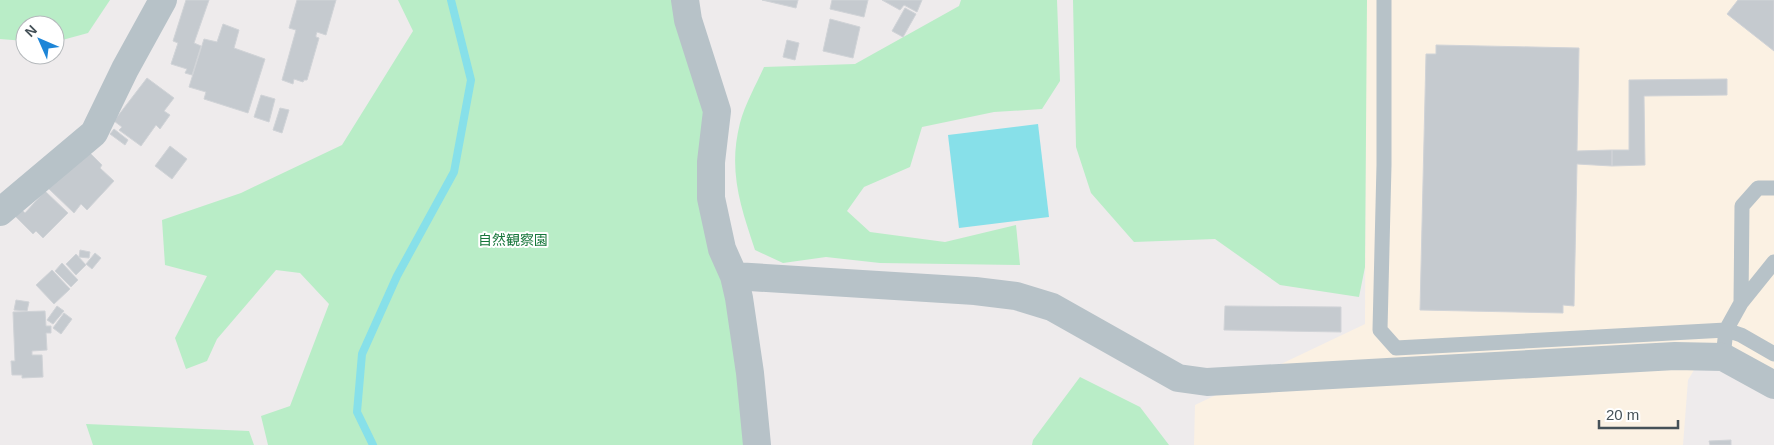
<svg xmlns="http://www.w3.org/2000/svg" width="1774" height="445" font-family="Helvetica,'Noto Sans JP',sans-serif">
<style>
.commercial{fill:#fbf1e3}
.green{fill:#b9edc7}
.water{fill:#87e0e9}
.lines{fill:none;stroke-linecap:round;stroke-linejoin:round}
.stream{stroke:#87e0e9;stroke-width:8}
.building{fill:#c5cacf;stroke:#d0d3d7}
.service{stroke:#b7c2c8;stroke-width:15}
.minor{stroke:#b7c2c8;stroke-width:28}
.labels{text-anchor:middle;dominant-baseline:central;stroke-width:4;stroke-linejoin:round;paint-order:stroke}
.park-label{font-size:14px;fill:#18773c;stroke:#fff}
</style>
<rect width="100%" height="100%" fill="#eeebec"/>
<path class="commercial" d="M1366,0H1774V370L1709,345L1688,380L1683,445H1194L1195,405L1365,324Z"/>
<path class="green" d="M0,0H110L88,33L55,42V25H25V41L0,39Z
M398,0H679L711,117L737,306L751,445H268L261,416L290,406L329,304L300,273L276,270L217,339L207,361L186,369L175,338L207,276L165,265L162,220L241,193L342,145L413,31Z
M961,0H1057L1060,81L1042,109L994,112L922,127L910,167L864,187L847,211L870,232L945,242L1016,225L1020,265L880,263L826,257L783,263L755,250C740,205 728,170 740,123C745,104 756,85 764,67L855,64L959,6Z
M1073,0H1367L1365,267L1359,297L1280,285L1215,239L1134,242L1091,193L1076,147Z
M1080,377L1140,407L1169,445H1032L1033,440Z
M86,424L249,431L254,445H93Z"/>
<path class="water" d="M1038,124L1049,217L959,228L948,135Z"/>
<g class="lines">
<path class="stream" d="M373,445L357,412L362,354L397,276L454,172L471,80L451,0"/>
</g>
<path class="building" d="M186,0H209L194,43L201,46L192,75L185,73L187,69L171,64L178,43L173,41Z
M297,0H336L326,35L317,32L316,35V37L319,38L307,80H304L303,82L294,79L293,84L282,80L296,30L289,28Z
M762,0H798L796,8Z
M832,0H868L864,17L830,9Z
M882,0H922L917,12L904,5L900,10Z
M1738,0H1774V51L1727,14Z
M905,8L916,14L903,37L892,31Z
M830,19L860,27L853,58L823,51Z
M223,24L239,30L234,48L265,59L248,113L204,99L206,92L189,87L204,39L217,42Z
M787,40L799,43L795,60L783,57Z
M1436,45L1579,48L1577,151L1612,150V166L1577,164L1574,306L1563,305V313L1420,310L1426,54H1436Z
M147,78L174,98L164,111L170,115L160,129L156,125L141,146L119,130L122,127L114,121Z
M1727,79V95L1644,96L1645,165L1612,166V150H1629V80Z
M261,95L275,99L269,122L254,117Z
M280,108L289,110L282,133L273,130Z
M114,129L128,140L125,145L110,134Z
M170,146L187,159L172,179L155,166Z
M87,150L102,165L100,168L114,181L87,210L81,204L74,213L48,188Z
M45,191L68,213L43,238L36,231L33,234L14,215L21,209L25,213Z
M80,250L90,252L89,258L79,257Z
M95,253L101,258L92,269L86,264Z
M76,254L86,265L76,275L66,264Z
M62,263L78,280L71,287L55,271Z
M52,270L70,289L54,304L36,285Z
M16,300L29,302L27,311L14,310Z
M57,306L64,311L53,324L47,320Z
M1225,306L1341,307V332L1224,330Z
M45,311L46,326H51V333H46L47,350L32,351V355H42L43,377L22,378V375H12L11,361H15L13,312Z
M64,313L72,319L61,334L53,328Z
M1731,440V445H1710L1709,441Z"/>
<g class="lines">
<path class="service" d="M1384,0V165L1380,330L1396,348L1726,330L1741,335L1774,354
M1741,303L1742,206L1758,188H1774
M1723,357L1726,330L1741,303L1774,262"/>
<path class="minor" d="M685,0L688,20L717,111L711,162V198L722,249L734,276L739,298L750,373L757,445
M0,212L94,133L125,69L163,0
M734,276L975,291L1016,296L1052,307L1178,378L1207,382L1675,356L1723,357L1774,385"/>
</g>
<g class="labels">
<g class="park-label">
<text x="513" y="240">自然観察園</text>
</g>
</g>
<g transform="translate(40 40) rotate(315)"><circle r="24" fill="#ffffff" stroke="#b5b9bc"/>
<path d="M0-4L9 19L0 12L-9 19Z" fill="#1d85d7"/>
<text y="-8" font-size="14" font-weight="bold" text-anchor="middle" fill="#455158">N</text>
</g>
<path d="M1599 420v8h79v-8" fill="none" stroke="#455158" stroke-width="2.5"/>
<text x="1606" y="420" font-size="15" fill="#455158" stroke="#ffffff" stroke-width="4" paint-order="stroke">20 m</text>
</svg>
